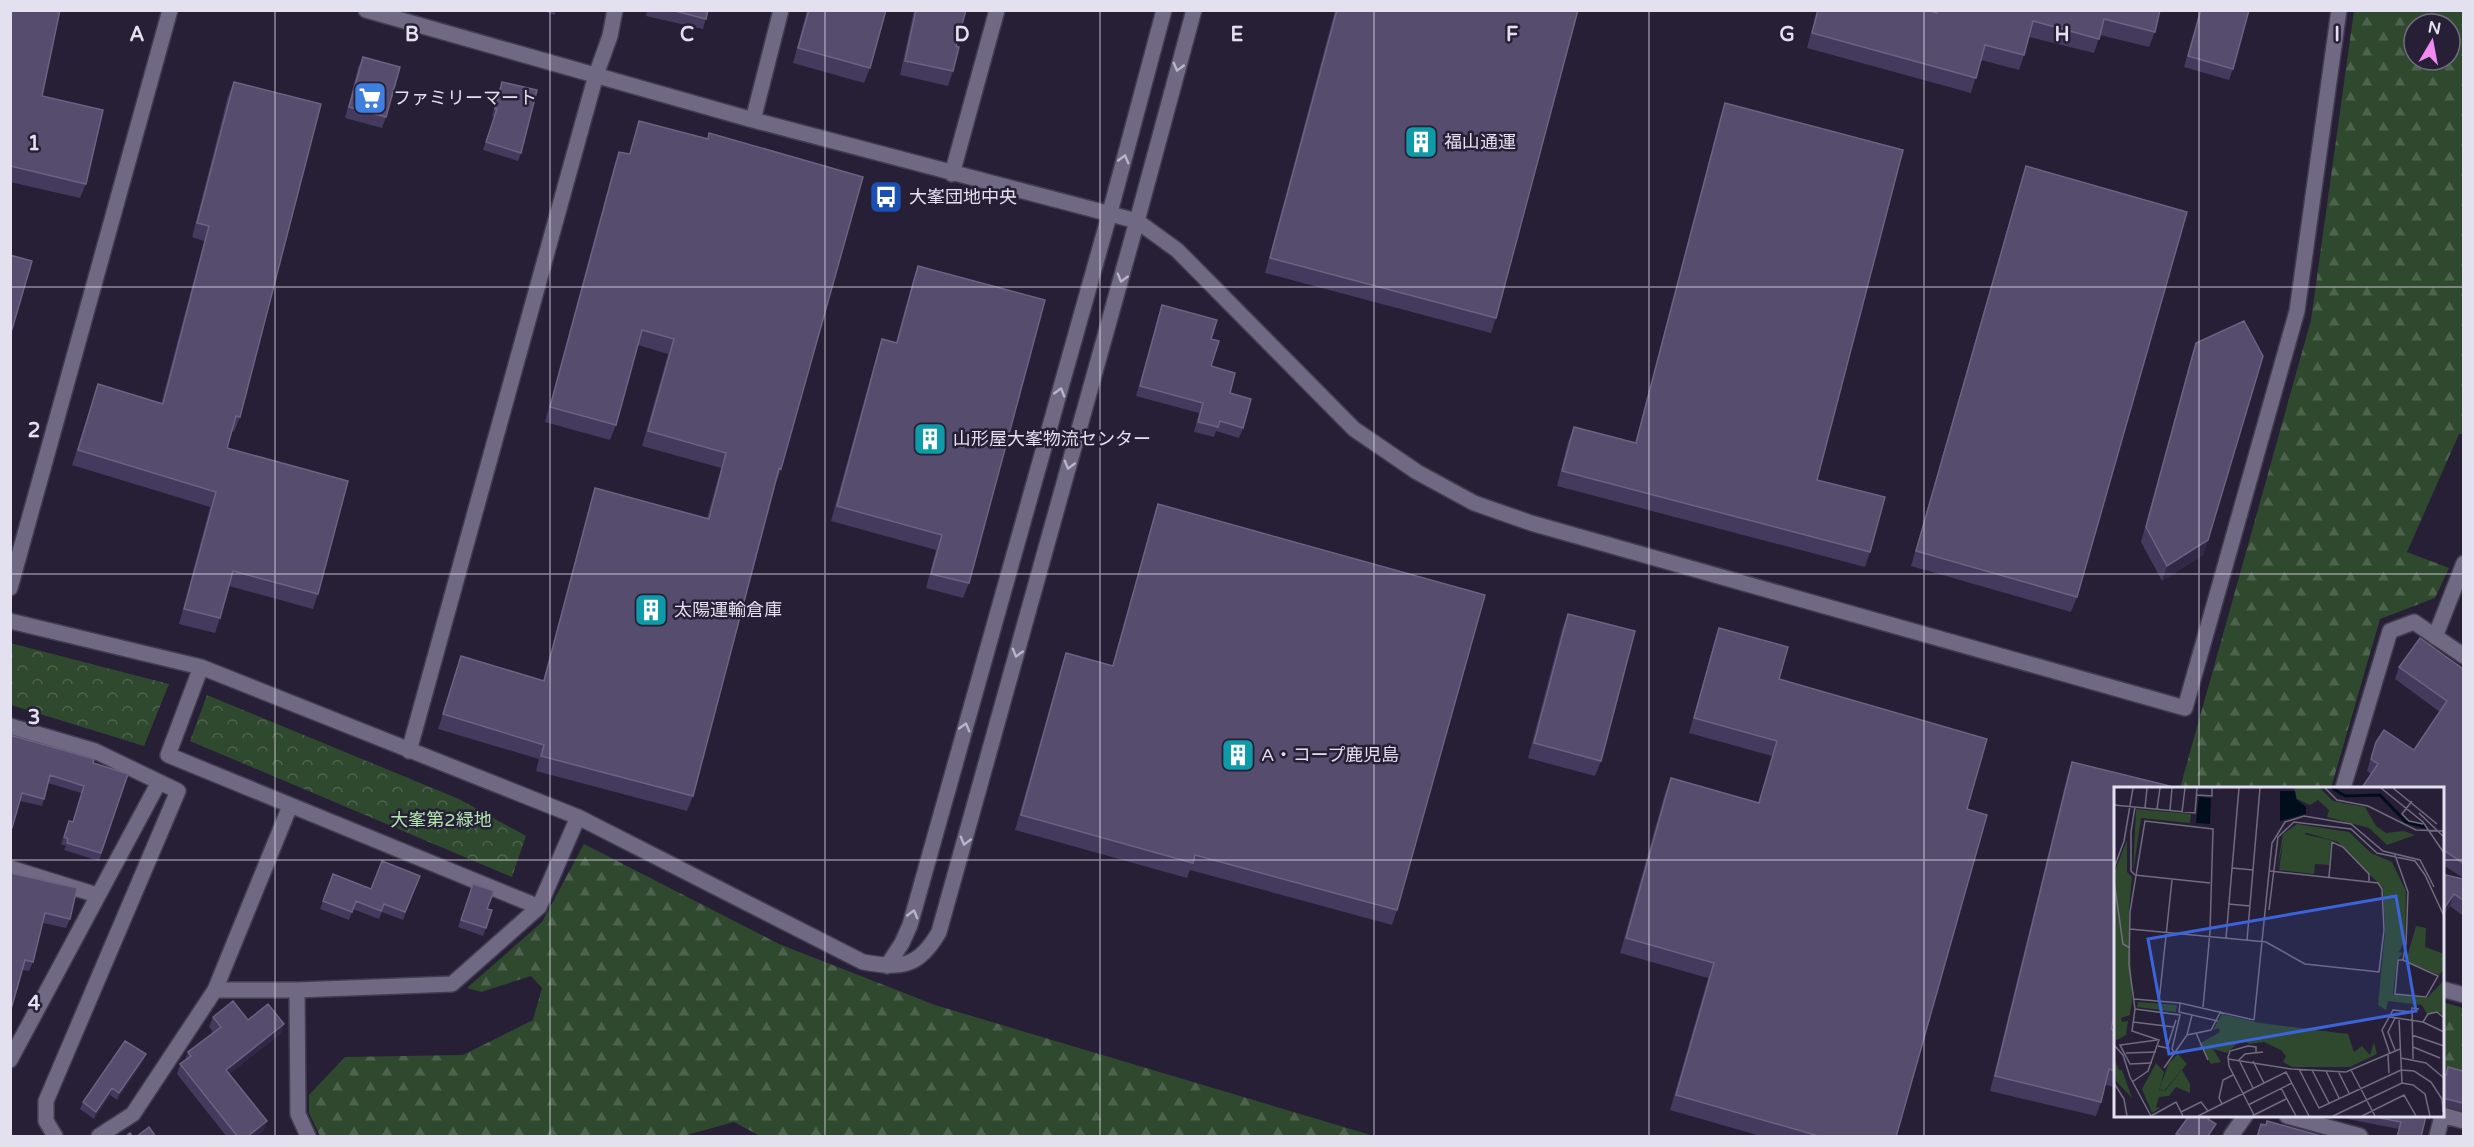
<svg xmlns="http://www.w3.org/2000/svg" width="2474" height="1147" font-family="'Varela Round','Noto Sans JP',sans-serif">
<style>
.forest{fill:url(#forest-firs);fill-rule:evenodd}
.park{fill:url(#park-crowns)}
.lines{fill:none;stroke-linecap:round;stroke-linejoin:round}
.minor-casing{stroke:#423c4f;stroke-width:18}
.minor{stroke:#6f6984;stroke-width:15}
.wall{fill:#443a5e}
.shaded-wall{fill:#312847}
.building{fill:#554c6e;stroke:#6b6382;stroke-width:1.5}
.oneway{stroke:#bab6ca}
.grid{fill:none;stroke:#e3e0ef;stroke-width:1.5;stroke-opacity:0.55}
.labels{text-anchor:middle;dominant-baseline:central;stroke-width:5;stroke-linejoin:round;paint-order:stroke}
.poi-label{font-size:18px;fill:#e3e0ef;stroke:#261f36;text-anchor:start}
.park-label{font-size:18px;fill:#b1e6ae;stroke:#261f36}
.inset-river{fill:none;stroke:#000e1b;stroke-width:3}
.inset-road{fill:none;stroke:#726c80;stroke-width:1.5}
.view{fill:#3b64db;fill-opacity:0.15;stroke:#3b64db;stroke-width:3}
.inset-edge{fill:none;stroke:#e3e0ef;stroke-width:3}
.grid-label{font-size:20px;text-anchor:middle;font-weight:bold;fill:#e3e0ef;stroke:#261f36;stroke-width:5;stroke-linejoin:round;paint-order:stroke}
</style>
<defs>
<pattern id="forest-firs" width="22" height="20" patternUnits="userSpaceOnUse" patternTransform="scale(1.5)"><rect width="22" height="20" fill="#2f492e"/><path d="M5 1l3.5 6h-7zM16 11l3.5 6h-7z" fill="#4d634d"/></pattern>
<pattern id="park-crowns" width="20" height="18" patternUnits="userSpaceOnUse" patternTransform="scale(1.5)"><rect width="20" height="18" fill="#2f492e"/><path d="M2 6a3 3 0 1 1 6 0M12 15a3 3 0 1 1 6 0" fill="none" stroke="#4d634d"/></pattern>
</defs>
<rect width="100%" height="100%" fill="#261f36"/>
<path class="forest" d="M2354,11H2463V434H2459L2407,552L2449,568L2435,598L2380,619L2331,788H2180L2311,320ZM2414,24H2450V60H2414Z
M584,844L779,944L935,1005L1374,1136H760L734,1122L683,1136H320L309,1113V1095L345,1057L463,1055L533,1020L542,988L531,976L481,992L467,988L542,922Z
M2442,1002L2463,1008V1076L2443,1070Z"/>
<path class="park" d="M10,643L169,684L144,746L11,705Z
M207,695L459,799L526,836L512,877L190,741Z"/>
<g class="lines">
<defs>
<path id="minor" d="M366,10L753,120L1137,221L1177,250L1354,429L1417,472L1474,503L1531,523L2185,708L2297,311L2339,10
M753,120L781,10
M952,174L997,10
M10,588L170,10
M10,621L201,667L578,817L863,962C902,969 919,967 939,932L1137,221L1194,10
M2435,637L2464,563
M201,667L168,755L539,907
M10,726L95,751L178,791L46,1101V1121L55,1136
M409,751L596,75L610,36L615,10
M2343,788L2390,631L2414,622L2464,656
M10,868L97,895
M887,966L902,943L910,925L1109,216L1164,10
M2442,989L2464,995
M215,990L290,806
M297,990L298,1114L308,1136
M10,1060L159,782
M2442,1115L2464,1121
M2287,1116L2360,1136
M99,1136L133,1114L215,990H297L452,984L539,907L578,817
M2231,1136L2245,1116
M2437,1136L2442,1116"/>
</defs>
<use href="#minor" class="minor-casing"/>
<use href="#minor" class="minor"/>
</g>
<path class="wall" d="M10,10L42,96L86,184L80,198L10,182Z
M539,10H556L555,15Z
M647,10H708L703,29L646,16Z
M807,10H886L870,68L864,83L793,63Z
M914,10H966L956,46L953,71L948,86L900,75Z
M1335,10H1578L1496,318L1491,333L1265,273Z
M1817,10H1927L1936,13L1937,10H2160L2155,32L2149,47L2100,35L2094,53L2029,37L2024,55L2019,70L1981,60L1971,93L1807,48Z
M2200,10H2249L2233,69L2229,80L2184,67Z
M363,57L386,117L382,128L345,118L358,68Z
M234,82L240,417L234,432L232,431L227,448L318,594L313,609L229,586L220,618L215,633L179,624L210,507L72,465L98,384L161,404L204,241L192,237L228,96Z
M502,82L521,153L518,161L483,150L494,117L492,116Z
M1725,103L1817,480L1870,552L1865,567L1557,486L1568,442L1574,427L1635,443L1720,118Z
M639,121L781,469L776,484L693,796L687,811L536,771L539,759L438,729L461,656L543,681L590,503L595,488L707,518L721,468L642,446L668,354L638,345L616,425L610,440L545,422L614,166L619,152L629,154Z
M2026,166L2077,597L2071,612L1911,566L2021,181Z
M918,266L969,583L963,598L926,588L936,550L831,521L877,354L882,339L896,342L913,280Z
M1162,305L1211,339V366L1230,393L1243,428L1239,438L1216,431L1214,437L1194,432L1199,413L1136,396L1159,315Z
M2196,343L2208,540L2203,555L2162,581L2141,542L2191,358Z
M1158,504L1397,910L1392,925L1190,870L1187,878L1015,830L1061,668L1066,653L1112,666L1153,519Z
M1568,614L1601,761L1595,776L1528,758L1562,629Z
M1719,628L1779,679L1967,809L1896,1137H1764L1670,1110L1708,978L1620,953L1665,793L1671,778L1758,803L1772,756L1689,733L1714,643Z
M2399,667L2463,669V878L2442,864V789L2371,774L2367,771L2376,742L2414,750L2440,712L2395,679Z
M10,735L128,774L99,861L64,850L66,846L61,844L69,821L73,822L81,793L48,783L42,806L20,801L10,831Z
M2072,762L2111,1029L2115,1030V1087L2105,1085L2101,1102L2096,1116L1990,1091L2067,777Z
M10,873L70,919L66,928L43,923L33,962L29,971L23,970Z
M333,874L371,889L420,876L403,920L382,912L379,919L353,909L349,920L320,909Z
M2442,874L2463,879V916L2450,906L2442,917Z
M473,884L487,909L492,910L483,936L458,927Z
M213,1017L248,1020L284,1024L280,1034L229,1074L267,1121L263,1131L256,1137H227L177,1074L180,1064L185,1060L188,1052L213,1032L209,1027Z
M143,1061L117,1100L110,1095L94,1119L80,1109L83,1102Z
M2448,1067L2463,1071V1111L2442,1106V1074L2445,1075Z
M2332,1116H2432L2430,1120L2425,1118L2421,1137H2397L2399,1129Z"/>
<path class="shaded-wall" d="M2208,540L2203,555L2162,581L2167,566Z
M2454,894L2450,906L2442,917L2443,910Z
M284,1024L280,1034L222,1080L226,1070Z
M146,1054L143,1061L117,1100L119,1093Z
M112,1088L110,1095L94,1119L96,1112Z
M267,1121L263,1131L256,1137H247Z
M2216,1124L2213,1131L2210,1137H2207Z"/>
<path class="building" d="M10,10H60L42,96L103,110L86,184L10,166Z
M671,10H708L706,19Z
M809,10H886L870,68L798,48Z
M916,10H966L956,46L959,47L953,71L905,61Z
M1337,10H1578L1496,318L1270,258Z
M1818,10H1927L1937,13L1938,10H2160L2155,32L2104,19L2099,39L2033,21L2024,55L1985,45L1976,78L1812,33Z
M2201,10H2249L2233,69L2188,56Z
M363,57L400,67L386,117L349,107Z
M234,82L321,104L240,417L236,416L227,448L348,481L318,594L233,571L220,618L184,609L216,492L78,450L98,384L163,404L209,226L197,223Z
M502,82L537,90L521,153L486,142L497,109H495Z
M1725,103L1903,150L1817,480L1885,497L1870,552L1562,471L1574,427L1636,443Z
M639,121L708,139L709,133L863,177L781,469L779,468L693,796L541,756L544,745L443,714L461,656L544,681L595,488L709,519L726,453L648,431L674,339L642,330L616,425L550,407L619,152L630,154Z
M2026,166L2187,212L2077,597L1916,551Z
M10,255L32,261L10,336Z
M918,266L1045,300L969,583L931,574L942,535L837,506L882,339L897,343Z
M1162,305L1217,320L1211,339L1219,341L1211,366L1235,373L1230,393L1251,399L1243,428L1220,421L1218,427L1198,422L1203,403L1140,386Z
M2244,321L2263,356L2208,540L2167,566L2146,527L2196,343Z
M1158,504L1485,595L1397,910L1195,855L1193,863L1021,815L1066,653L1113,666Z
M1568,614L1635,631L1601,761L1534,743Z
M1719,628L1788,647L1779,679L1987,739L1967,809L1987,815L1896,1137H1822L1676,1095L1714,963L1626,938L1671,778L1759,803L1777,741L1694,718Z
M2420,638L2463,669V863L2442,849V789H2361L2378,764L2371,759L2376,742L2384,730L2414,750L2447,701L2399,667Z
M10,735L94,759L93,763L128,774L101,853L67,843L68,839L64,837L69,821L73,822L84,786L50,775L44,799L22,793L12,828H10Z
M2072,762L2170,786V789H2115V1011L2111,1029L2115,1030V1071L2109,1069L2101,1102L1995,1076Z
M382,861L420,876L405,912L384,904L381,911L356,901L352,912L323,901L333,874L371,889Z
M10,873L77,888L70,919L45,913L33,962L25,960L10,1013Z
M2442,874L2463,879V900L2454,894L2443,910Z
M473,884L494,891L487,909L492,910L486,928L461,920Z
M233,1001L248,1020L268,1004L284,1024L226,1070L267,1121L247,1137H238L180,1064L191,1056L188,1052L221,1027L213,1017Z
M125,1041L146,1054L119,1093L112,1088L96,1112L83,1102Z
M2448,1067L2463,1071V1103L2442,1098V1074L2446,1075Z
M2189,1116H2211L2208,1119L2216,1124L2207,1137H2184L2176,1134Z
M2370,1116H2426L2421,1137H2397L2401,1122Z
M2267,1121L2325,1137H2257L2261,1124L2266,1125Z
M149,1127L156,1137H136Z
M130,1133L133,1137H125Z"/>
<defs><path id="oneway-chevron" d="M-2-3.5L2.5 0L-2 3.5" fill="none" stroke-width="1.6" stroke-linecap="round" stroke-linejoin="round" transform="scale(1.5)"/></defs>
<g class="oneway">
<use href="#oneway-chevron" transform="translate(1178 67) rotate(105)"/>
<use href="#oneway-chevron" transform="translate(1124 159) rotate(-75)"/>
<use href="#oneway-chevron" transform="translate(1122 278) rotate(106)"/>
<use href="#oneway-chevron" transform="translate(1060 392) rotate(-74)"/>
<use href="#oneway-chevron" transform="translate(1069 465) rotate(106)"/>
<use href="#oneway-chevron" transform="translate(1017 653) rotate(106)"/>
<use href="#oneway-chevron" transform="translate(965 727) rotate(-74)"/>
<use href="#oneway-chevron" transform="translate(965 841) rotate(106)"/>
<use href="#oneway-chevron" transform="translate(913 914) rotate(-74)"/>
</g>
<path class="grid" d="M275,10V1136M550,10V1136M825,10V1136M1100,10V1136M1374,10V1136M1649,10V1136M1924,10V1136M2199,10V788M10,287H2464M10,574H2464M10,860H2116M2442,860H2464M2199,1116V1136"/>
<defs>
<symbol id="supermarket-square" viewBox="-11 -11 22 22"><rect x="-9" y="-9" width="18" height="18" rx="4" fill="#3f7fe0" stroke="#261f36"/><path d="M-6-5.5h2.5l.6 2H6L4.5 2H-2.5L-4.4-4H-6ZM-1.5 3.2a1.3 1.3 0 1 0 .1 0ZM3 3.2a1.3 1.3 0 1 0 .1 0Z" fill="#fff"/></symbol>
<symbol id="building-square" viewBox="-11 -11 22 22"><rect x="-9" y="-9" width="18" height="18" rx="4" fill="#0f9aa8" stroke="#261f36"/><path d="M-4-6H4V6H1V3H-1V6H-4ZM-2.5-4.3h1.7v1.8h-1.7ZM.8-4.3h1.7v1.8H.8ZM-2.5-1h1.7V.8h-1.7ZM.8-1h1.7V.8H.8Z" fill="#fff"/></symbol>
<symbol id="bus-square" viewBox="-11 -11 22 22"><rect x="-9" y="-9" width="18" height="18" rx="4" fill="#1a4fb4" stroke="#261f36"/><path d="M-5-6H5V4H4V6H2V4H-2V6H-4V4H-5ZM-3.5-4V0h7V-4ZM-3.5 1.2v1.5H-2V1.2ZM2 1.2v1.5H3.5V1.2Z" fill="#fff"/></symbol>
</defs>
<g fill-rule="evenodd">
<use href="#supermarket-square" x="351" y="79" width="38" height="38"/>
<use href="#building-square" x="1402" y="123" width="38" height="38"/>
<use href="#bus-square" x="867" y="178" width="38" height="38"/>
<use href="#building-square" x="911" y="420" width="38" height="38"/>
<use href="#building-square" x="632" y="591" width="38" height="38"/>
<use href="#building-square" x="1219" y="736" width="38" height="38"/>
</g>
<g class="labels">
<g class="poi-label">
<text x="393" y="98">ファミリーマート</text>
<text x="1444" y="142">福山通運</text>
<text x="909" y="197">大峯団地中央</text>
<text x="953" y="439">山形屋大峯物流センター</text>
<text x="674" y="610">太陽運輸倉庫</text>
<text x="1261" y="755">A・コープ鹿児島</text>
</g>
<g class="park-label">
<text x="441" y="820">大峯第2緑地</text>
</g>
</g>
<g transform="translate(2114 787)">
<rect width="330" height="330" fill="#261f36"/>
<path d="M64,267L73,277L50,304L45,302L55,276Z" fill="#2f492e"/>
<path d="M180,1H206L219,14L251,20L262,39L272,46L290,44L301,48L273,58L255,41L213,30L215,23L204,13L196,18L183,12ZM183,37L235,45L257,66L278,75L292,104L291,153L285,165L289,166L283,173L279,207L313,211L330,193V230L326,225L313,227L308,218L274,214L272,223L264,218L271,144L269,101L224,55L193,46L169,56L163,81L169,47ZM13,53V85L18,90L15,124L18,214L16,228L7,231L8,235L14,234L12,248L3,253L0,251V86ZM302,139L312,141L311,160L330,167V182L325,188L292,174ZM108,227L146,236L234,247L240,265L248,259L256,268L260,255L263,267L236,280H178L169,275L172,269L167,263L150,255L135,257L128,252L113,266L99,262L107,275L97,277L85,257L106,245L105,241L99,243ZM0,271L5,283H8L18,311L2,294ZM42,276L50,285L45,303L51,304L68,283L76,297V306L62,300L55,309L45,310L42,320L46,321L38,326L28,302Z" fill="#2f492e"/>
<path d="M22,22L77,27L76,36L27,31L19,86ZM180,45L217,53L215,78L201,77L200,87L165,83L169,56ZM24,215L63,218L62,225L23,220Z" fill="#2f492e"/>
<path d="M166,4H181L182,12L192,20V27L166,34ZM85,10L97,11L96,37L82,36Z" fill="#000e1b"/>
<path class="inset-river" d="M218,1L231,9L266,8L292,35L312,40"/>
<path class="inset-road" d="M211,1L223,13L254,19L302,43L330,44M267,1L309,35L330,66M279,1L323,37M83,8L98,9V1M298,14L288,27L295,34L309,37M0,18L81,26L83,1M31,21L33,1M43,22L46,1M56,23L58,1M68,25L71,1M305,26L330,50M281,68L294,105L292,157L289,173H284L281,207L312,210L324,189L289,173M0,81L10,54L19,1M118,81L139,83M21,88L96,96M21,88L17,84V45L21,20M311,88L330,129M215,90L218,55L229,60L255,87V94M0,94L9,157L16,161M114,117L136,119M155,123L164,50L180,35L237,42L263,66L301,74L311,88M16,142L152,155L191,177L265,185L270,143L268,102L264,96L156,84M112,151L125,1M133,153L146,1M20,212L66,216L140,233M45,214L58,93M66,216L65,225L104,234M21,222L66,228L58,262L61,267M276,230L309,235L330,245M285,231L288,296M140,233L158,56L171,35L190,29L237,37L269,64L306,73L320,100M19,235L60,240M309,235L314,227L323,225L330,231M82,246L94,273M73,248L78,228M298,248L330,259M0,258L9,268L16,290L37,329M44,259L53,261L62,233M299,260L326,271M281,263L274,245L281,231M12,266L42,265M276,267L268,243L279,223L298,225M274,268L275,286M287,271L312,276L330,291M114,272L177,282L232,285L286,262M299,272L298,221L305,222M139,274L150,296M38,276L16,277L6,258L43,253M50,281L73,248L97,243L107,224M185,282L205,321L287,283L300,284L317,295L328,312L329,325M198,283L215,316M237,283L261,329M212,284L225,311M224,284L235,306M18,295L34,284L45,253L18,244L21,222L15,178L16,125L31,34L99,42L96,145L89,220M0,296L10,312L13,329M139,301L125,273L131,267L149,265M167,301L182,329M108,317L105,311L109,293L119,288M134,318L178,296M67,325L87,315L94,324M140,328L115,279L114,270L116,264L134,259L142,260V265M37,329L62,315L69,329M84,329L172,285L195,329M138,329L172,312M219,329L288,296L299,298L311,307L316,329M248,329L290,308L302,329"/>
<path class="view" d="M282,109L302,224L55,267L34,152Z"/>
<rect width="330" height="330" class="inset-edge"/>
</g>
<g class="grid-label">
<text x="137" y="41">A</text>
<text x="412" y="41">B</text>
<text x="687" y="41">C</text>
<text x="962" y="41">D</text>
<text x="1237" y="41">E</text>
<text x="1512" y="41">F</text>
<text x="1787" y="41">G</text>
<text x="2062" y="41">H</text>
<text x="2337" y="41">I</text>
<text x="34" y="150">1</text>
<text x="34" y="437">2</text>
<text x="34" y="724">3</text>
<text x="34" y="1010">4</text>
</g>
<rect width="2474" height="1147" fill="none" stroke="#e3e0ef" stroke-width="24"/>
<g transform="translate(2432 42) rotate(10)"><circle r="28" fill="#261f36" stroke="#726c80" stroke-width="1.5"/>
<path d="M0-4.5L10 22L0 15L-10 22Z" fill="#f38af2"/>
<text y="-9" font-size="16" font-weight="bold" text-anchor="middle" fill="#e3e0ef">N</text>
</g>
</svg>
